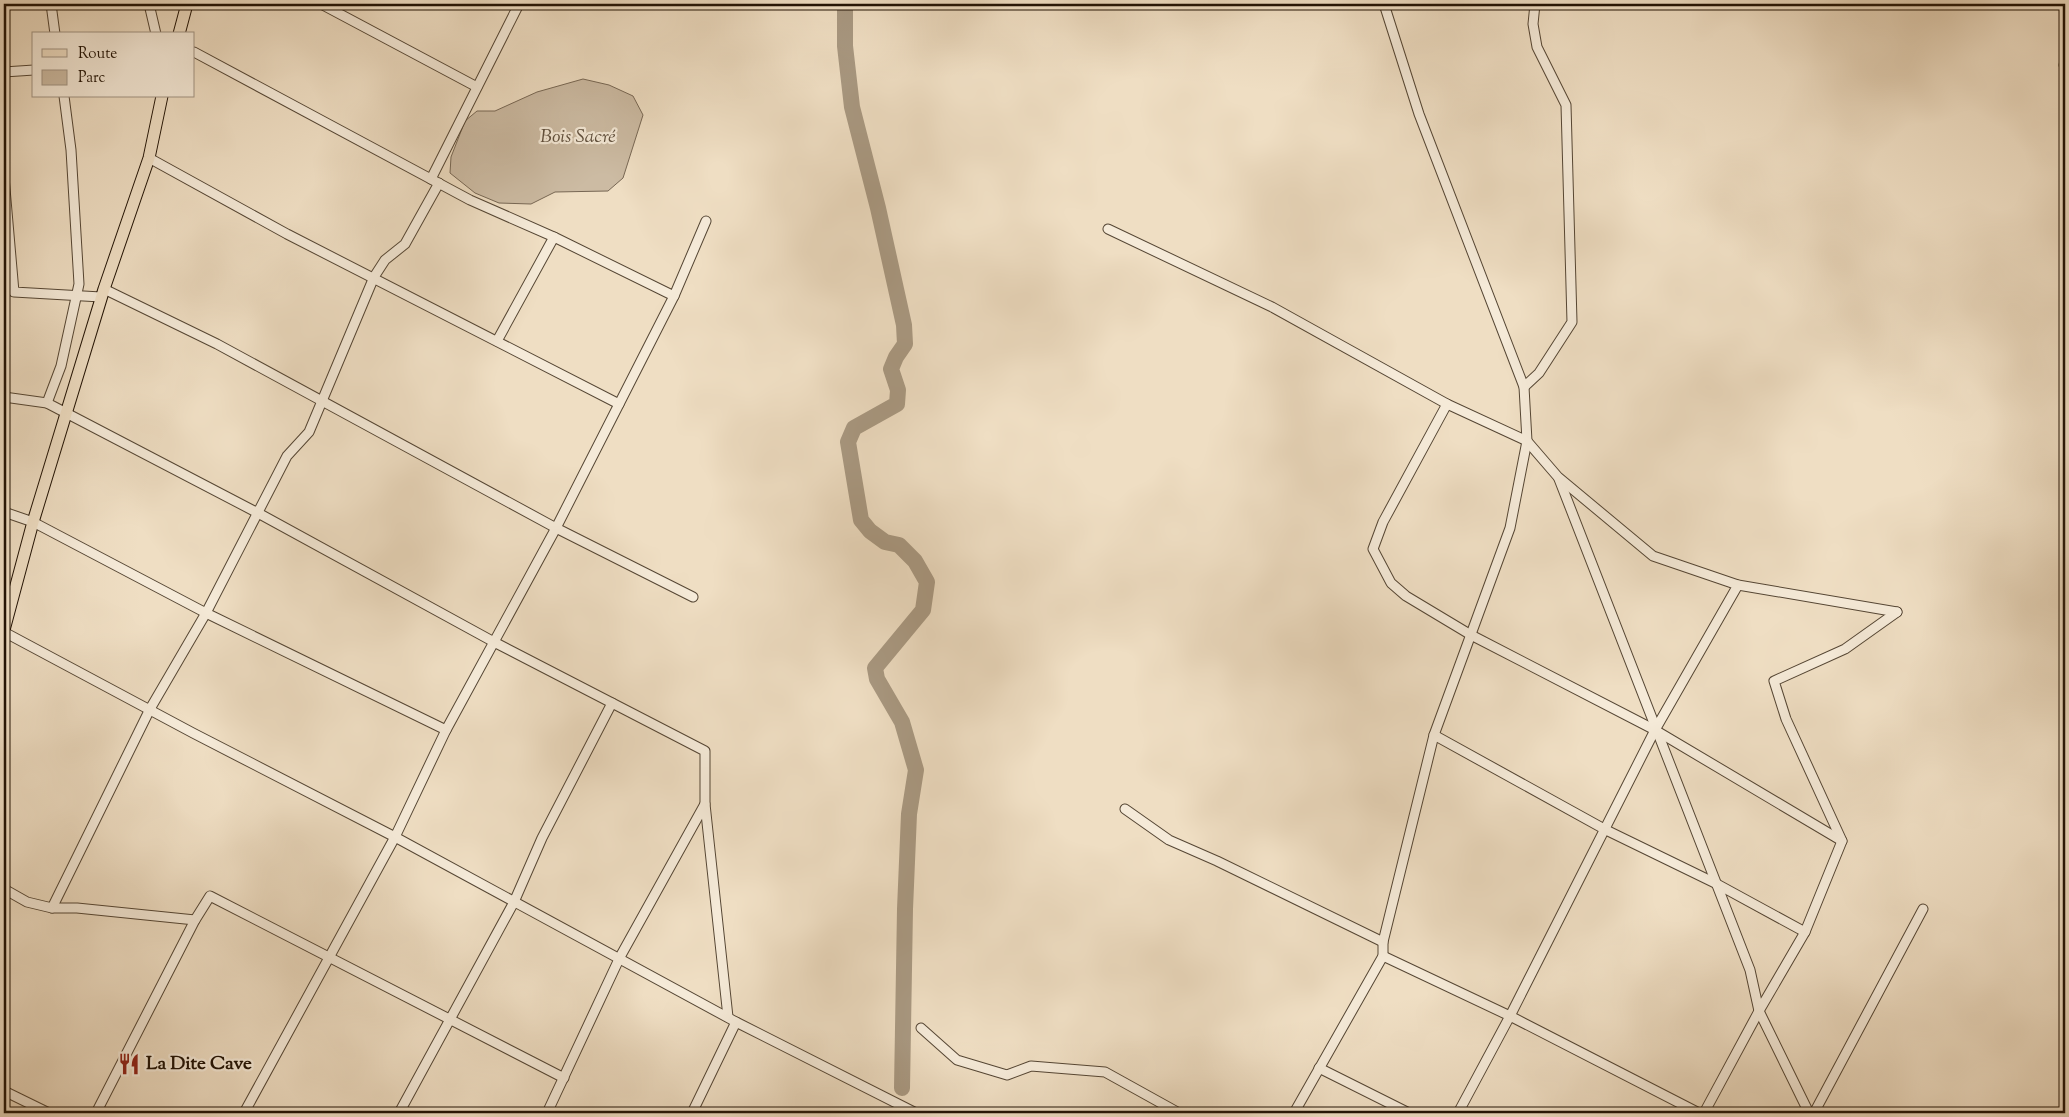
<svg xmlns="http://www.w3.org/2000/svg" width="2069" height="1117" font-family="'Sorts Mill Goudy',serif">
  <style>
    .green { fill: #ccbba3; stroke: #776754 }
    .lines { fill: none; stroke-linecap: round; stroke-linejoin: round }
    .river { stroke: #a99982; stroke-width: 16 }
    .minor-casing { stroke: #554634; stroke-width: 11 }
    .major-casing { stroke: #221305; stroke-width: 13 }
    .minor { stroke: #f5ead8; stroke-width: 9 }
    .major { stroke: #efdec3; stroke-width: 11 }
    .labels { text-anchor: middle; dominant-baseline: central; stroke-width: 4.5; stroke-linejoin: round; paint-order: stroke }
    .park-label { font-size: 19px; font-style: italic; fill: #5e4e3c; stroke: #f5ead8 }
    .poi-label { font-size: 19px; font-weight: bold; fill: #221305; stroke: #f5ead8; text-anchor: start }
  </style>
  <rect width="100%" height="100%" fill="#efdec3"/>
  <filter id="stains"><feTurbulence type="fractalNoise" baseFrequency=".004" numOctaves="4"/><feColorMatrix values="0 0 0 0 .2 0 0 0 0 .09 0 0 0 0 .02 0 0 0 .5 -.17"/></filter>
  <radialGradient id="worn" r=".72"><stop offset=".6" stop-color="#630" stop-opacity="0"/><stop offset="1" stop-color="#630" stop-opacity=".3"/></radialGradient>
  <!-- green -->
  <path class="green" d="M583 79 609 85 633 96 643 115 623 178 608 191 555 192 531 204 499 203 475 193 450 173 451 157 465 121 477 111H495L537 92Z"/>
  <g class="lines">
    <!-- river -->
    <path class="river" d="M845 4V46L852 107 878 208 904 325 905 344 896 357 891 369 898 390 897 404 854 428 848 442 861 520 870 531 885 542 899 545 915 561 927 582 923 610 875 668 877 679 902 722 916 770 909 814 905 909 902 1088"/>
    <!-- minor casing -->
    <g class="minor-casing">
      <g id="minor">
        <path d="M51 4 55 34"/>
        <path d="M149 4 156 34"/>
        <path d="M321 4 477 87"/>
        <path d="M194 52 470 200 554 237 674 296"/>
        <path d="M2064 65H2065"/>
        <path d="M4 72 34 70"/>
        <path d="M149 158 287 234 619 404"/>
        <path d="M4 177 14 292 101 297"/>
        <path d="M431 179 519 4"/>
        <path d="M1108 229 1272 307 1447 404 1527 441 1558 477 1653 556 1738 585 1897 612"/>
        <path d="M104 289 217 344 556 528 693 597"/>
        <path d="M497 341 554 237"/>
        <path d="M1524 387 1539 373 1572 322 1566 105 1537 47 1533 24 1535 4"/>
        <path d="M4 397 47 403 258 513 494 642 705 751V804L728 1017"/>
        <path d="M47 403 61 366 79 284 71 150 64 96"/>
        <path d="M1447 404 1383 522 1373 549 1391 583 1406 596 1471 635 1655 730 1842 841"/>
        <path d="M1559 479 1750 970 1759 1011 1809 1113"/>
        <path d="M4 512 33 522 206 613 446 730"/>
        <path d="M4 632 193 733 395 837 736 1022 916 1113"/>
        <path d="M1434 735 1606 830 1715 883 1805 932"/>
        <path d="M1125 809 1169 840 1217 861 1383 942"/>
        <path d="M4 889 27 902 52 908H77L195 920"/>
        <path d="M52 908 150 709 206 613 287 456 309 432 374 277 385 260 405 244 439 183"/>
        <path d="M1383 956 1510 1016 1699 1113"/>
        <path d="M921 1028 957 1060 1007 1075 1031 1066 1105 1072 1179 1113"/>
        <path d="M1319 1068 1409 1113"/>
        <path d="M4 1091 49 1113"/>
        <path d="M96 1113 195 920 210 896 564 1078"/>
        <path d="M244 1113 395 837 446 730 556 528 674 296 706 221"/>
        <path d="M399 1113 514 902 542 838 612 703"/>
        <path d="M547 1113 620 957 705 804"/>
        <path d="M692 1113 736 1022"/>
        <path d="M1294 1113 1383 956V942L1434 735 1510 528 1527 441 1524 387 1419 114 1384 4"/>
        <path d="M1458 1113 1510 1016 1655 730 1738 585"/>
        <path d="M1704 1113 1759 1011 1805 932 1842 841 1786 719 1774 681 1845 649 1897 612"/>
        <path d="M1814 1113 1923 909"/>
      </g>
    </g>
    <!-- major casing -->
    <g class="major-casing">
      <g id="major">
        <path d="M179 34 187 4"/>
        <path d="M4 630 33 522 104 289 149 158 162 96"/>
      </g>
    </g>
    <!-- minor -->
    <use href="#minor" class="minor"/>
    <!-- major -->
    <use href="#major" class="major"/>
  </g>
  <!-- icons -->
  <defs>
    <g id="restaurant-bare" transform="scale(1.725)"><path d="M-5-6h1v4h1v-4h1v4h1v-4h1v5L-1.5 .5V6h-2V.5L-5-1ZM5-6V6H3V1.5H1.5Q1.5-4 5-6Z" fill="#8f2418" stroke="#f5ead8" stroke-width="2.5" paint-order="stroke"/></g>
  </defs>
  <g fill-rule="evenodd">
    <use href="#restaurant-bare" x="129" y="1064"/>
  </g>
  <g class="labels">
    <!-- park labels -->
    <g class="park-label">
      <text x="578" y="137">Bois Sacré</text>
    </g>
    <!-- poi labels -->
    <g class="poi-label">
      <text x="146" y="1064">La Dite Cave</text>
    </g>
  </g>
  <!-- margin -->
  <rect width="2069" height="1117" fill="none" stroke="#efdec3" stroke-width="20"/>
  <rect x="5" y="5" width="2059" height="1107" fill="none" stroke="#221305" stroke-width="2.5"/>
  <rect x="10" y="10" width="2049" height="1097" fill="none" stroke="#221305"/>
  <!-- legend -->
  <rect x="32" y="32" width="162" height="65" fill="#f5ead8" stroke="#a19484"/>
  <rect x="42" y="49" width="25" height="8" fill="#efdec3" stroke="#a19484"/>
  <text x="78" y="58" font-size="15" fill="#221305">Route</text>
  <rect x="42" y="70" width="25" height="15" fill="#ccbba3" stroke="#a19484"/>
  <text x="78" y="82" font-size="15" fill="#221305">Parc</text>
  <rect width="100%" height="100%" filter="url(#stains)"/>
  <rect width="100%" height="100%" fill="url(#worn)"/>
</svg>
